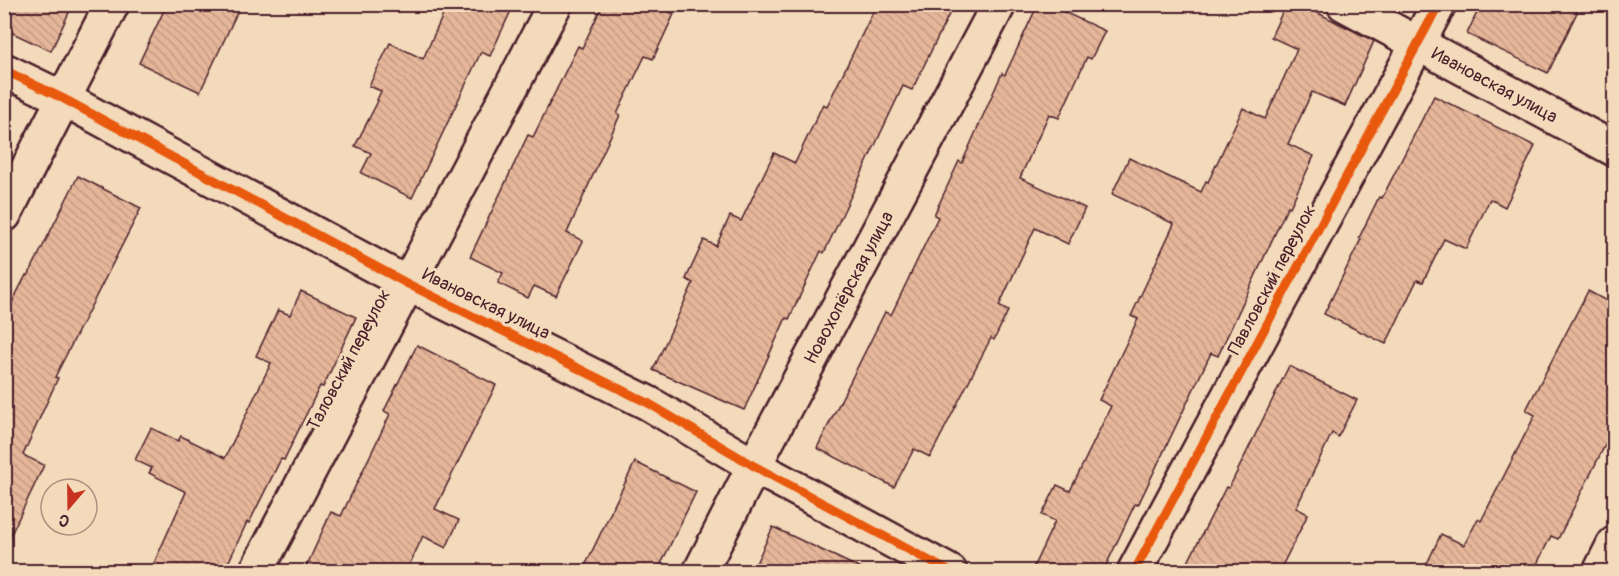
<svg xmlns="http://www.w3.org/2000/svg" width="1619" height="576" font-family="Pangolin,sans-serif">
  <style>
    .building { fill: url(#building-back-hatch); stroke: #4a1f2b; stroke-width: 1.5 }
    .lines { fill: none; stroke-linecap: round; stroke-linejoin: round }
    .minor-casing { stroke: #4a1f2b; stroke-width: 38 }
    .minor { stroke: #f3daba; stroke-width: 33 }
    .cycleway-casing { stroke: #f3daba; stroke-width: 13 }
    .cycleway { stroke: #e8590c; stroke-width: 9 }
    .labels { text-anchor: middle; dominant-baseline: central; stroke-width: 6; stroke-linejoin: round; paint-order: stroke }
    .street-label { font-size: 18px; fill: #4a1f2b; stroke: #f3daba }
  </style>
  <defs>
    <pattern id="building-back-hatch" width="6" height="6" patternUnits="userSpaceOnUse" patternTransform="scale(1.5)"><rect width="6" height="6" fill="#e5b699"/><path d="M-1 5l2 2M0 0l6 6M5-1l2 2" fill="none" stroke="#c69c84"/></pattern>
  </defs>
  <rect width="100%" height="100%" fill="#f3daba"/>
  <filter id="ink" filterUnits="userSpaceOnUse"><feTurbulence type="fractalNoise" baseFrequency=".0167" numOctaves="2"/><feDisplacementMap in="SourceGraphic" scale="12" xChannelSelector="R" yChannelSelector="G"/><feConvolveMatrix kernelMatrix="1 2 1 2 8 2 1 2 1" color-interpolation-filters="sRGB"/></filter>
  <g filter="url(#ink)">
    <!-- building -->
    <g class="building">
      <path d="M4 4H73L51 51 4 29Z"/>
      <path d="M167 4H241L200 92 139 63Z"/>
      <path d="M448 4H514L490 56 481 52 412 198 361 173 371 153 355 146 378 101 377 100 381 91 369 86 390 43 423 59Z"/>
      <path d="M603 4H654L674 14 653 59 645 56 617 114 620 115 567 233 583 241 556 296 534 286 528 298 498 283 503 273 470 257 528 135 533 137 578 46 582 48Z"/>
      <path d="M877 4H954L912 90 903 86 824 253 821 251 789 319 786 318 744 410 653 370 693 283 686 279 704 240 716 246 730 216 741 221 774 153 795 163 823 104 827 106Z"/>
      <path d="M1038 4H1047L1105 31 1091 59 1087 57 1059 118 1049 114 1020 178 1085 208 1068 244 1035 228 999 306 1008 311 994 340 991 338 930 457 914 449 894 487 817 448 885 312 891 315 938 217 934 215 959 161 962 163 1002 73 1005 75Z"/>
      <path d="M1286 4H1300L1374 41 1345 106 1312 92 1288 144 1314 156 1290 207 1288 206 1218 356 1211 353 1138 505 1135 504 1103 572H1031L1055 521 1042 515 1057 485 1070 491 1111 406 1099 400 1138 319 1131 316 1174 224 1112 194 1129 158 1201 192 1206 181 1208 182 1243 108 1265 119 1297 49 1271 37Z"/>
      <path d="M1481 4H1581L1548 73 1467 34Z"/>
      <path d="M1434 96 1535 146 1505 207 1490 199 1466 249 1444 239 1423 282 1417 280 1386 344 1324 314 1361 239 1359 238 1379 197 1382 198Z"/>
      <path d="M78 176 141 208 55 377 58 378 23 455 44 465 4 549V318L26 275 28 276Z"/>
      <path d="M301 291 356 317 323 387 320 386 284 460 281 459 249 523 247 522 224 572H150L186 492 149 473 152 468 135 460 151 428 178 441 181 436 225 458 271 363 256 356 278 310 290 315Z"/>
      <path d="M1588 291 1614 305V427L1558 539 1551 536 1533 572H1423L1441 534 1464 545 1478 519 1481 521 1535 415 1526 410Z"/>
      <path d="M417 345 496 385 435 509 459 520 446 548 423 536 406 572H304L331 512 341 516 390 414 384 411Z"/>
      <path d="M1289 366 1357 400 1338 437 1332 433 1296 508 1308 514 1279 572H1183L1226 487 1229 488Z"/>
      <path d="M635 462 696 492 657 572H582Z"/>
      <path d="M773 527 868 572H752Z"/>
    </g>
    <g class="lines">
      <!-- minor casing -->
      <g class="minor-casing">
        <g id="minor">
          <path id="s1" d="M1344 4 1614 149"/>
          <path d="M4 70 64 99 408 284 648 403 754 466 950 572"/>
          <path d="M4 215 112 4"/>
          <path d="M256 572 555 4"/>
          <path id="s2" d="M700 572 754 466 999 4"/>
          <path d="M1134 572 1439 4"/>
          <path d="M1600 572 1614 544"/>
        </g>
      </g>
      <!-- minor -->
      <use href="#minor" class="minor"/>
      <!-- cycleway casing -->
      <g class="cycleway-casing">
        <g id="cycleway">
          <path d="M4 70 64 99 408 284 648 403 754 466 950 572"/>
          <path d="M1134 572 1439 4"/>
        </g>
      </g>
      <!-- cycleway -->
      <use href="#cycleway" class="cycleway"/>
    </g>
  </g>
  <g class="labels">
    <!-- street labels -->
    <g class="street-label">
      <text stroke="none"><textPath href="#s1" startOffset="171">Ивановская улица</textPath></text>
      <text transform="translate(1272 280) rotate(-62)">Павловский переулок</text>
      <text stroke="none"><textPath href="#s2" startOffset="321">Новохопёрская улица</textPath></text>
      <text transform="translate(486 304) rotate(26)">Ивановская улица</text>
      <text transform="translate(349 360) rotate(-62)">Таловский переулок</text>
    </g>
  </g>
  <!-- margin -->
  <rect width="1619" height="576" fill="none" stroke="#f3daba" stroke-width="24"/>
  <rect x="12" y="12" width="1595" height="552" fill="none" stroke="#4a1f2b" stroke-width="2" filter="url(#ink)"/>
  <!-- north arrow -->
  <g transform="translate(69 507) rotate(200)"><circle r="28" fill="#f3daba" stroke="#af8f81" stroke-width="1.5"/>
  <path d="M0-4.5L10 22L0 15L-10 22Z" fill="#c8321e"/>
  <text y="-9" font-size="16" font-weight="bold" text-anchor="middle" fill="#4a1f2b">С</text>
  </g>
</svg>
